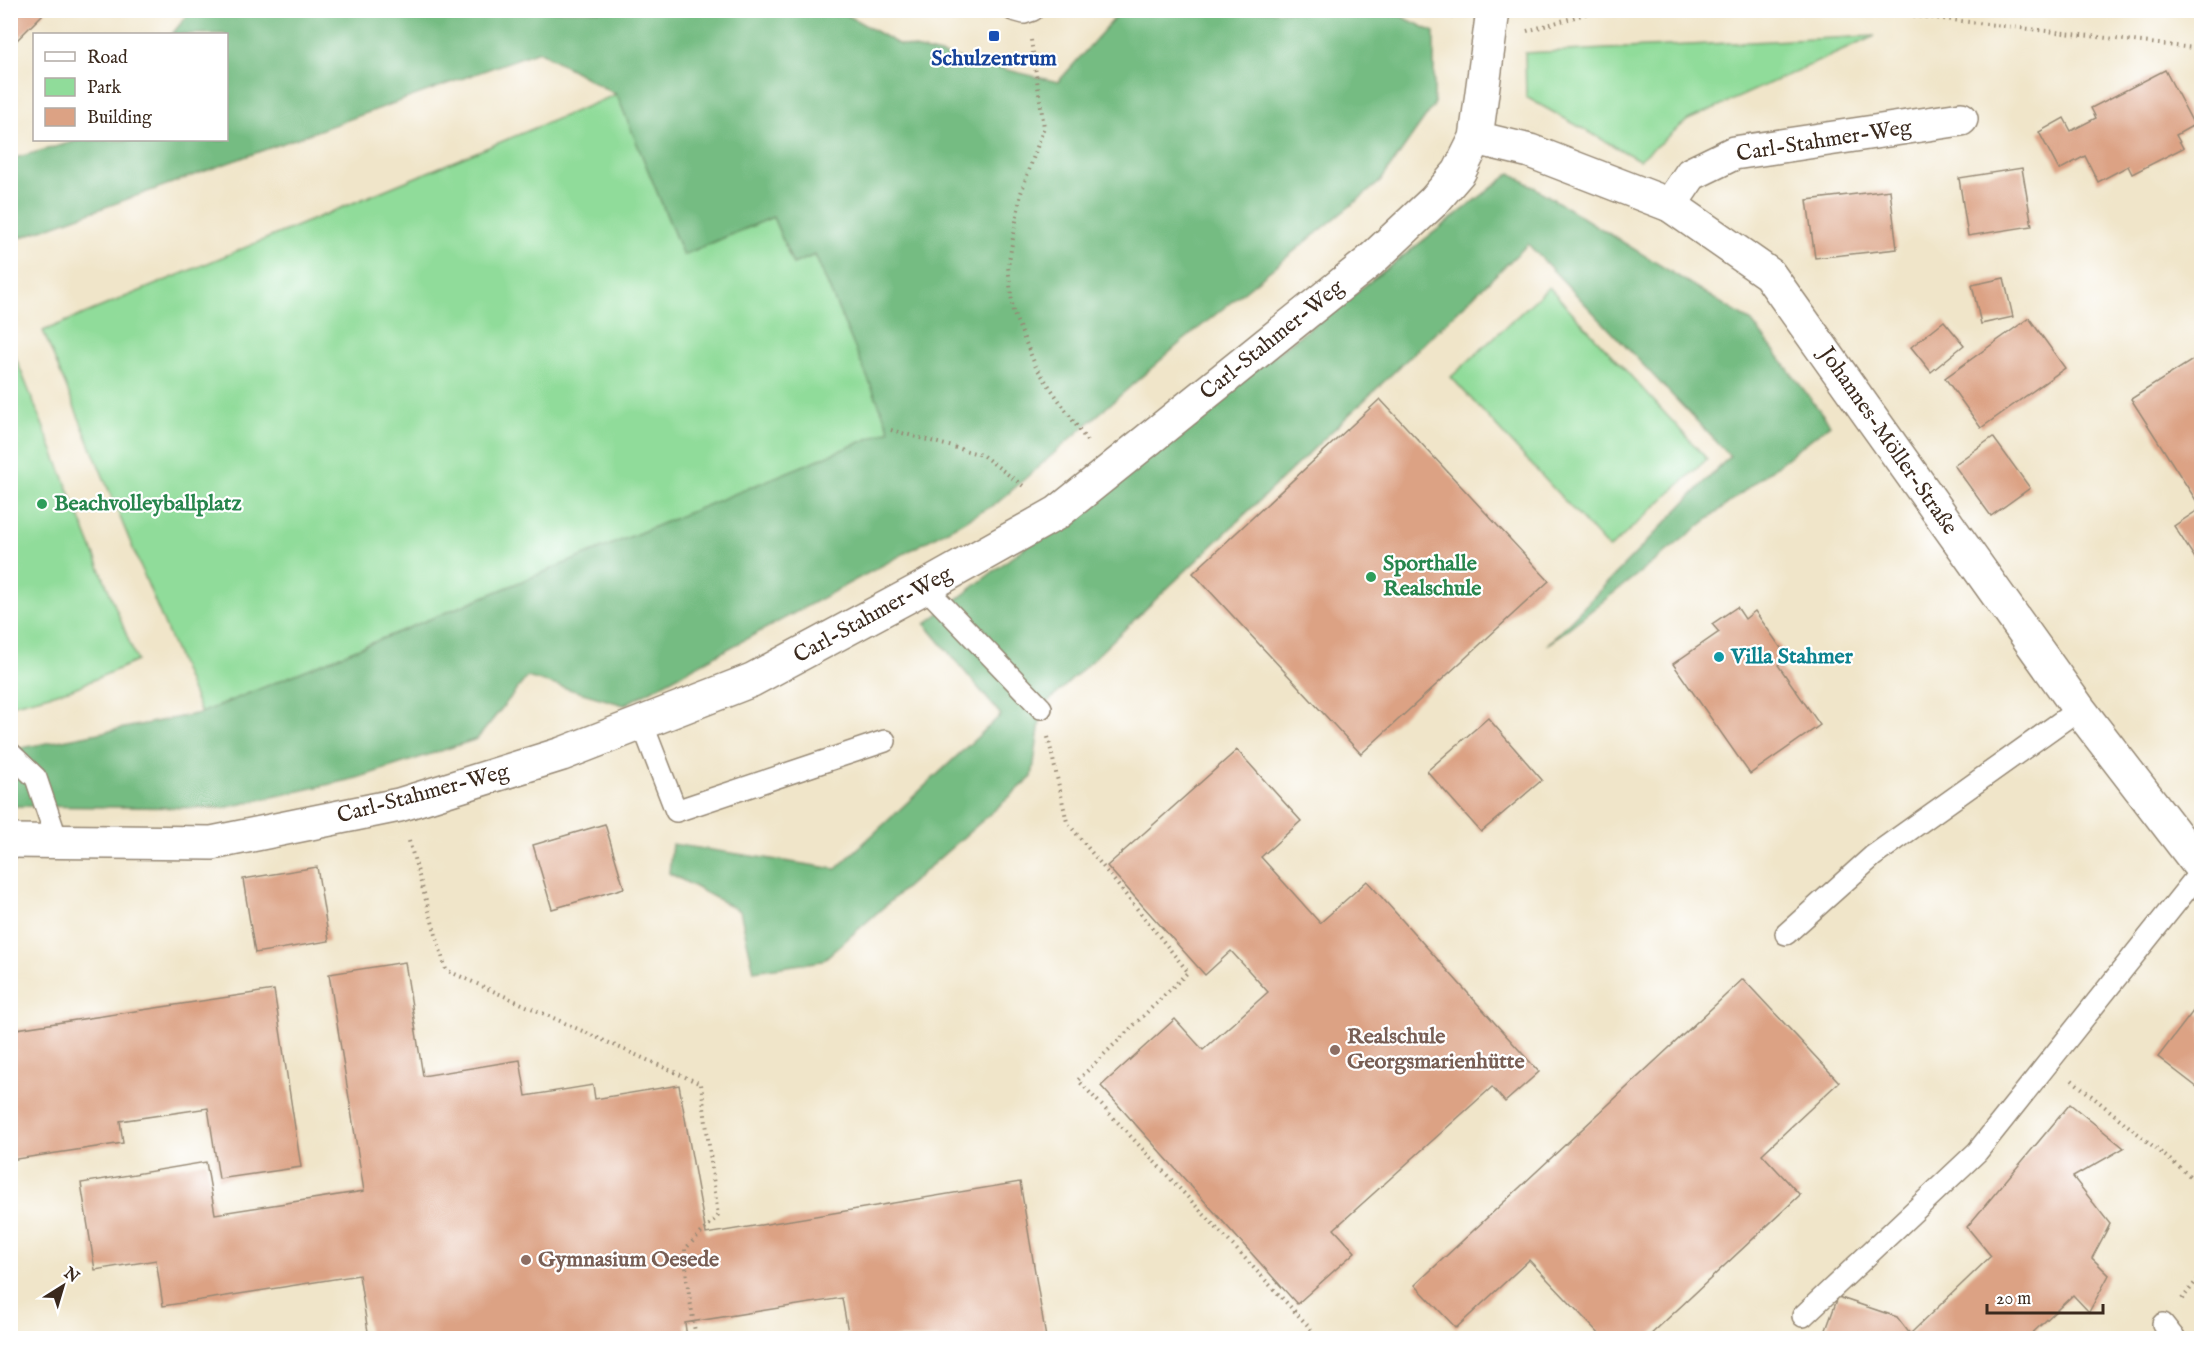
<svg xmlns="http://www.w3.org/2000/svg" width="2212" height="1349" font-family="'IM FELL English',serif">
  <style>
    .green { fill: #90dc9a; stroke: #66835c; stroke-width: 1.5 }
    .forest { fill: #74bc82; stroke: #587350; stroke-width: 1.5 }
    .building { fill: #dca284 }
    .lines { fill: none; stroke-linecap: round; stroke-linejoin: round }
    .service-casing { stroke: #968874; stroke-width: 24 }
    .minor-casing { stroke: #968874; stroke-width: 36 }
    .path { stroke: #968874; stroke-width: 4; stroke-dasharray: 1.5 4.5; stroke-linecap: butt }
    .service { stroke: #fff; stroke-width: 21 }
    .minor { stroke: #fff; stroke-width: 33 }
    .transit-dot { fill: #1a4fb4; stroke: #fff; stroke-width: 2 }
    .leisure-dot { fill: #2e9e5b; stroke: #fff; stroke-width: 2 }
    .culture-dot { fill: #0f9aa8; stroke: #fff; stroke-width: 2 }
    .education-dot { fill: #8d6e63; stroke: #fff; stroke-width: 2 }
    .labels { text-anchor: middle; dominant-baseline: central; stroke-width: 4.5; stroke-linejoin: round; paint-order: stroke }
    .transit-label { font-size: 22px; font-weight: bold; fill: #164399; stroke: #fff }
    .street-label { font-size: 22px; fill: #3b2a1e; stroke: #fff }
    .leisure-label { font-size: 22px; font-weight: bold; fill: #27864d; stroke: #fff; text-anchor: start }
    .culture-label { font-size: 22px; font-weight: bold; fill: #0d838f; stroke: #fff; text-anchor: start }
    .education-label { font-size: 22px; font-weight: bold; fill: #785e54; stroke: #fff; text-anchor: start }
  </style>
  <rect width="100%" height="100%" fill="#fff"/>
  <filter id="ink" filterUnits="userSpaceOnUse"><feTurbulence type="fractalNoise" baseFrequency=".0167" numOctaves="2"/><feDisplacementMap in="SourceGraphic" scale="12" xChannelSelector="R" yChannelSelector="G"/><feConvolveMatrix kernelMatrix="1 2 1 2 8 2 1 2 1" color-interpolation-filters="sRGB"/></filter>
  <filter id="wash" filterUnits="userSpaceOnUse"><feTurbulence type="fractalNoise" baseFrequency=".008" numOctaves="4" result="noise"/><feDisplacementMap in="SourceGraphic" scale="24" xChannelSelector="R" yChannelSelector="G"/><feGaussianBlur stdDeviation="1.35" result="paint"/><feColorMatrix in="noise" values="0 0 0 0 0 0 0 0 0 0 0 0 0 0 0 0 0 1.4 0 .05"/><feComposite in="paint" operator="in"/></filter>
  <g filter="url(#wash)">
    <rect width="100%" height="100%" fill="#f0e5c9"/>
    <!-- green -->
    <g class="green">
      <path d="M1875 36 1688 120 1639 160 1526 97 1525 53Z"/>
      <path d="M617 94 683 255 773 217 793 264 815 255 891 430 201 713 43 331Z"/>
      <path d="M1549 287 1707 459 1609 549 1451 377Z"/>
      <path d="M11 346 137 661 72 689 11 705Z"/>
    </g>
    <!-- forest -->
    <g class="forest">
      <path d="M191 11H840L898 44 1058 82 1121 11H1390L1434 32V105L1380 182 1179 344 996 504 624 705 527 677 477 739 357 778 224 808 11 806V750L201 713 890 430 815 255 793 264 773 217 683 255 617 95 539 51 11 241V159L80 140H226V34H172Z"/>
      <path d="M1511 173 1752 322 1830 424 1547 645 1730 456 1528 244 1042 708 1032 777 822 961 754 971 740 911 669 873 672 844 836 869 1001 715 925 624Z"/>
    </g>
    <g id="blocks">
      <!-- building -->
      <g class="building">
        <path d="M10 10H47L10 47Z"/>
        <path d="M2165 70 2194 125 2176 135 2183 148 2132 174 2128 166 2098 182 2085 156 2059 170 2039 132 2064 118 2071 131 2096 118 2091 108Z"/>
        <path d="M2022 168 2032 226 1968 236 1959 178Z"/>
        <path d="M1890 190 1897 249 1815 258 1807 200Z"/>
        <path d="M2004 278 2013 317 1981 324 1972 285Z"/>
        <path d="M2029 318 2065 368 1981 428 1945 378Z"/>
        <path d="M1944 321 1964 345 1931 372 1911 347Z"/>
        <path d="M2202 354V569L2174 526 2201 508 2131 399Z"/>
        <path d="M1380 399 1549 581 1361 754 1193 573Z"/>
        <path d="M1993 437 2030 488 1991 516 1954 465Z"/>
        <path d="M1737 607 1745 619 1755 611 1788 658 1778 665 1820 725 1750 774 1673 664 1719 632 1712 624Z"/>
        <path d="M1488 718 1542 780 1481 832 1427 771Z"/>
        <path d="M1237 750 1301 821 1261 857 1320 923 1367 881 1539 1072 1505 1102 1492 1087 1334 1229 1355 1252 1297 1304 1101 1086 1175 1019 1203 1050 1268 992 1231 951 1205 975 1107 866Z"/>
        <path d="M605 824 624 888 552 909 533 845Z"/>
        <path d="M317 867 329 941 255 953 243 879Z"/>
        <path d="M405 962 423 1076 520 1060 526 1096 593 1085 595 1099 679 1085 706 1234 1020 1182 1046 1338H849L842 1298 685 1323 687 1338H369L359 1275 163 1306 156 1260 95 1270 81 1183 206 1162 215 1214 364 1191 329 974Z"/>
        <path d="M1743 979 1839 1082 1762 1154 1800 1195 1647 1338H1603L1529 1260 1456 1328 1415 1285Z"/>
        <path d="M274 990 301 1167 219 1179 208 1108 120 1121 123 1143 10 1160V1030Z"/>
        <path d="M2194 1010 2202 1015V1091L2158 1057Z"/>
        <path d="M2070 1104 2124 1148 2073 1177 2110 1224 2092 1258 2109 1275 2089 1312 2073 1295 2027 1338H1823L1838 1297 1897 1317 1910 1334 1991 1256 1967 1227Z"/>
      </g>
    </g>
  </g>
  <g filter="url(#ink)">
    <use href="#blocks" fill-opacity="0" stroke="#968874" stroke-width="1.5"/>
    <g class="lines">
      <!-- service casing -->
      <g class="service-casing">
        <g id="service">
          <path d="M1013 10 1024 13 1033 10"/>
          <path d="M925 587 1041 708"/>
          <path d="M642 723 676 811 885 741"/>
          <path d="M10 753 36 778 57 840"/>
          <path d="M1786 934 1873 856 2079 709"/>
          <path d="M1803 1316 1977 1152 2202 870"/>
          <path d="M2163 1324 2174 1338"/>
        </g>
      </g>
      <!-- minor casing -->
      <g class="minor-casing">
        <g id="minor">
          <path d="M1476 138 1530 151 1670 205 1769 274 2079 709 2202 869"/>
          <path d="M1670 205 1691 174 1734 153 1961 119"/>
          <path d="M10 841 212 843 399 805 562 754 752 680 925 587 1057 513 1369 262 1434 201 1459 172 1476 138 1493 10"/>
        </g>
      </g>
      <!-- path -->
      <g class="path">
        <path d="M1442 10 1456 20"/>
        <path d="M1866 10 2202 49"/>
        <path d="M1527 31 1599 10"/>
        <path d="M1031 40 1044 127 1021 193 1008 266 1013 312 1036 367 1087 441"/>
        <path d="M891 430 982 455 1026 488"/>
        <path d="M1048 737 1067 822 1188 972 1078 1080 1312 1330 1304 1338"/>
        <path d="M409 841 446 970 701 1084 718 1216 685 1249 687 1281 696 1338"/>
        <path d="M2072 1080 2202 1186"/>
        <path d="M2182 1299 2202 1274"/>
      </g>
      <!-- service -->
      <use href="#service" class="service"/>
      <!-- minor -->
      <use href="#minor" class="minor"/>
    </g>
  </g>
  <!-- markers -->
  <rect class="transit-dot" x="988" y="30" width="12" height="12" rx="3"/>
  <g class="leisure-dot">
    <circle cx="42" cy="504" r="6"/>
    <circle cx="1371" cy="577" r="6"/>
  </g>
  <circle class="culture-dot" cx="1719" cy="657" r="6"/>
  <g class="education-dot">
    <circle cx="1335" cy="1050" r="6"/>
    <circle cx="526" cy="1260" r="6"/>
  </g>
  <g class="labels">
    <!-- transit labels -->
    <g class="transit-label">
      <text x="994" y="59">Schulzentrum</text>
    </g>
    <!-- street labels -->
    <g class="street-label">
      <text transform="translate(1824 141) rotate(-9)">Carl-Stahmer-Weg</text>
      <text transform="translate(1272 340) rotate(-39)">Carl-Stahmer-Weg</text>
      <text transform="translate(1888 441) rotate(55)">Johannes-Möller-Straße</text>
      <text transform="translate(873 615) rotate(-29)">Carl-Stahmer-Weg</text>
      <text transform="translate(423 794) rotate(-15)">Carl-Stahmer-Weg</text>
    </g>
    <!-- leisure labels -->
    <g class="leisure-label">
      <text x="54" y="504">Beachvolleyballplatz</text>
      <text x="1383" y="564">Sporthalle<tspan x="1383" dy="25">Realschule</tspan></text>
    </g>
    <!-- culture labels -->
    <g class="culture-label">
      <text x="1731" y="657">Villa Stahmer</text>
    </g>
    <!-- education labels -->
    <g class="education-label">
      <text x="1347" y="1037">Realschule<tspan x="1347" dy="25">Georgsmarienhütte</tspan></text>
      <text x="538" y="1260">Gymnasium Oesede</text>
    </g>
  </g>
  <!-- margin -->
  <rect width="2212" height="1349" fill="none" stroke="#fff" stroke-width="36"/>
  <!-- legend -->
  <rect x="33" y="33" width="195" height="108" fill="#ffffff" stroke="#b1aaa5" stroke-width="1.5"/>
  <rect x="45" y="52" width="30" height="9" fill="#ffffff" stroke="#b1aaa5" stroke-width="1.5"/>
  <text x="87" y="63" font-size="18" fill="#3b2a1e">Road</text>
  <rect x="45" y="78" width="30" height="18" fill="#90dc9a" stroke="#b1aaa5" stroke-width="1.5"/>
  <text x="87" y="93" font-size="18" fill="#3b2a1e">Park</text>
  <rect x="45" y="108" width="30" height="18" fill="#dca284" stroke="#b1aaa5" stroke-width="1.5"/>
  <text x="87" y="123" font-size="18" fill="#3b2a1e">Building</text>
  <!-- north arrow -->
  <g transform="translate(63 1286) rotate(37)" stroke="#ffffff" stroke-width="4.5" paint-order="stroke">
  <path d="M0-4.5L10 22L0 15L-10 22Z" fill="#3b2a1e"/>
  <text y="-9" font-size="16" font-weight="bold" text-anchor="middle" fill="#3b2a1e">N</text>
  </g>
  <!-- scale -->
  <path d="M1987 1304v9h116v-9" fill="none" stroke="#3b2a1e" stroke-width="3"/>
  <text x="1996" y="1304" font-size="18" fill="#3b2a1e" stroke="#ffffff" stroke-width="4.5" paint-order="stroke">20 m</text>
</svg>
